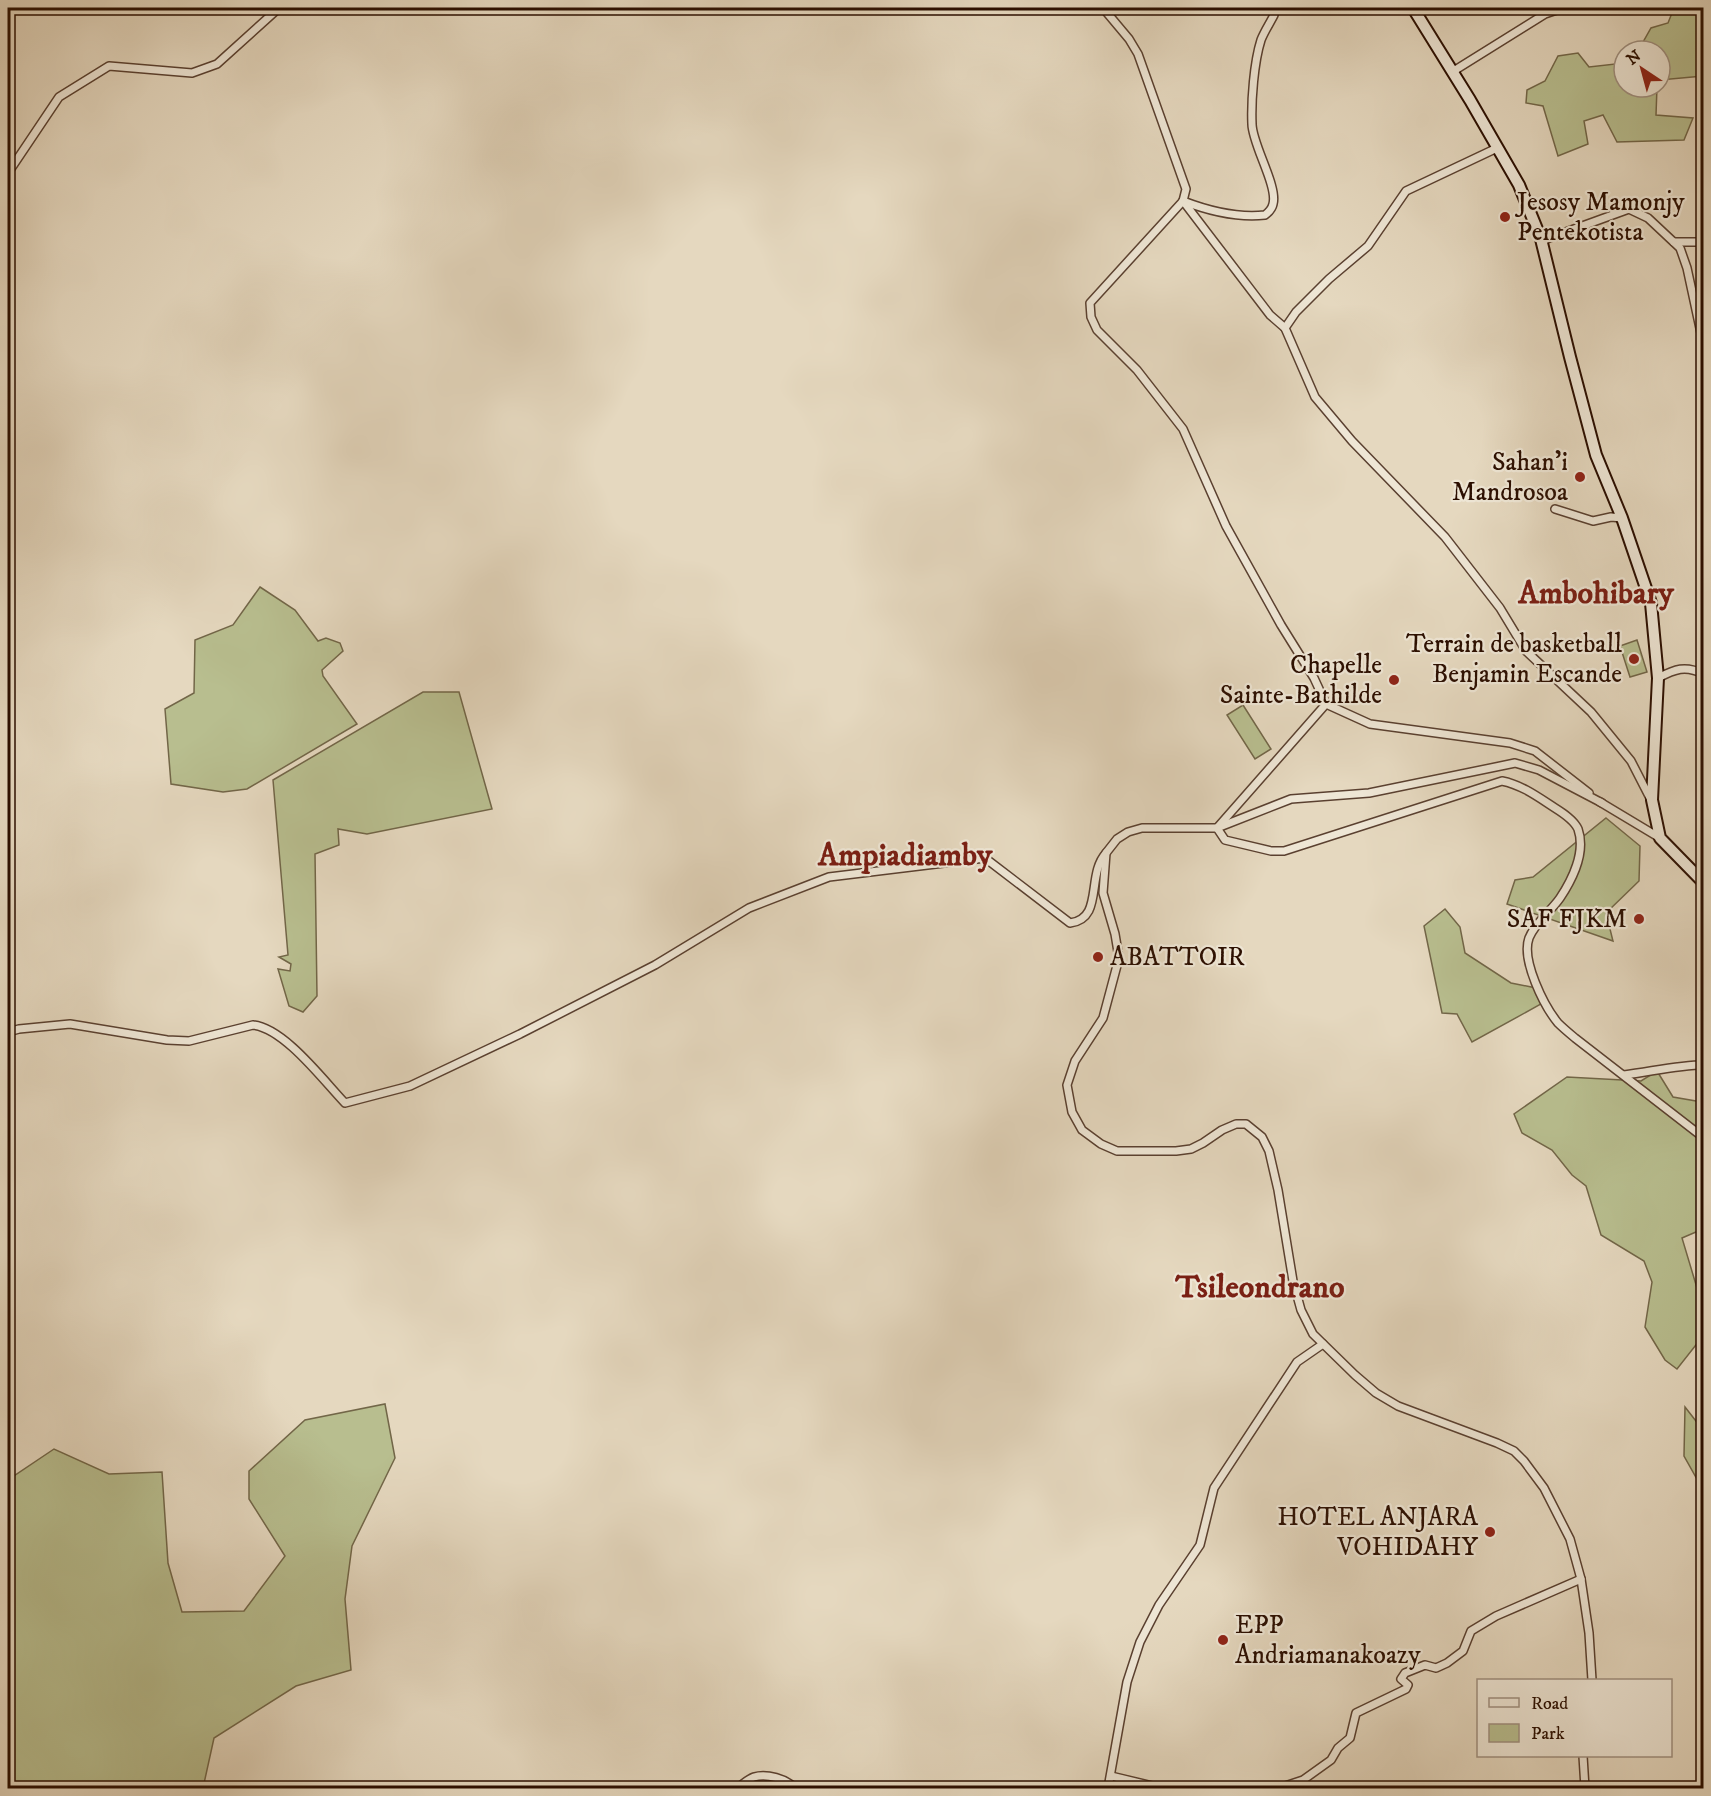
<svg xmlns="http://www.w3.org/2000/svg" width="1711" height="1796" font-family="'IM FELL DW Pica',serif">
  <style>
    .green { fill: #b8be8f; stroke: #726648; stroke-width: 1.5 }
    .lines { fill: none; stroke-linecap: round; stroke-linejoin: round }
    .street-casing { stroke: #5a4030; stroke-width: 10 }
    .secondary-casing { stroke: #2b0e00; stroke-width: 14 }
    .street { stroke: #eee6d5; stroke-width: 7 }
    .secondary { stroke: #eee6d5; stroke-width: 10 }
    .poi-dot { fill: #8f2418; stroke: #eee6d5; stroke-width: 2 }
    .labels { text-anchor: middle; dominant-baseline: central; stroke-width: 4.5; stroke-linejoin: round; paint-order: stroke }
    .poi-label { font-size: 26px; fill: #2b0e00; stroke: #eee6d5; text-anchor: end }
    .district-label { font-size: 32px; font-weight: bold; fill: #7a1f14; stroke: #eee6d5 }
  </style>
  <rect width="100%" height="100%" fill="#e5d8bf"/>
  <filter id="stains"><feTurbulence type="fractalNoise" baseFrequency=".00333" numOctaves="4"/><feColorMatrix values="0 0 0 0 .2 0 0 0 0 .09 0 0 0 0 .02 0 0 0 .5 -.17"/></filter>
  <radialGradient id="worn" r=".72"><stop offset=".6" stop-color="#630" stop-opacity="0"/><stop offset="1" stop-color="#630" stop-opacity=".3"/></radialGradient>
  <!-- green -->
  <g class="green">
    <path d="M1674 8H1703V76L1660 80V51H1638L1651 28 1668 23Z"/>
    <path d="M1578 53 1589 67 1624 63V87H1657L1656 115 1693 118 1684 140 1617 142 1603 115 1584 121 1588 144 1558 156 1543 106 1526 103 1527 90 1545 81 1558 56Z"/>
    <path d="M260 587 295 610 318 641 326 638 340 643 343 651 322 670 323 676 357 724 247 789 223 792 171 784 165 709 194 693 195 640 233 625Z"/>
    <path d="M1637 640 1647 672 1630 677 1620 646Z"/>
    <path d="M423 692H459L492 809 367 834 338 829 339 845 315 854 317 996 303 1012 289 1006 278 969 290 971 291 964 279 957 288 955 273 780Z"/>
    <path d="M1243 705 1271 749 1255 759 1227 715Z"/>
    <path d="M1606 818 1640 846 1639 881 1606 913 1613 941 1507 904 1515 880 1533 877Z"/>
    <path d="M1445 909 1460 927 1465 953 1511 983 1536 988 1541 1004 1472 1042 1457 1014 1442 1013 1424 926Z"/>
    <path d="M1657 1071 1673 1097 1696 1101 1703 1106V1229L1682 1238 1703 1308V1336L1677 1369 1665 1360 1645 1327 1652 1282 1644 1261 1601 1235 1586 1186 1572 1175 1552 1150 1522 1133 1514 1114 1567 1077 1641 1081Z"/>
    <path d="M385 1404 395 1458 352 1546 345 1599 351 1670 296 1686 214 1738 203 1788H8V1480L54 1449 109 1474 162 1472 168 1563 182 1612 244 1611 285 1556 249 1499V1471L305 1420Z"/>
    <path d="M1685 1407 1703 1430 1704 1488H1702L1684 1456Z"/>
  </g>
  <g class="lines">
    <!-- street casing -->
    <g class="street-casing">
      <g id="street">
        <path d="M1103 8 1129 39 1138 54 1186 189 1183 201 1090 303 1091 317 1097 330 1137 370 1183 429 1226 526 1281 625 1314 678 1326 704 1370 724 1510 743 1535 751 1589 793"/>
        <path d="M1452 72 1545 14 1563 8"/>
        <path d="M1497 148 1406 191 1368 246 1329 279 1296 312 1285 328 1315 397 1352 441 1445 537 1500 608 1526 651 1591 712 1631 761 1650 798"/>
        <path d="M8 173 59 97 109 66 192 73 217 64 279 8"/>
        <path d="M1183 201C1209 211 1238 218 1265 215 1269 212 1272 209 1273 204 1278 186 1252 144 1252 124 1251 101 1254 62 1261 40 1264 32 1270 23 1274 15L1272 8"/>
        <path d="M1183 201 1270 315 1285 328"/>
        <path d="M1541 241 1629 209 1648 218 1680 248 1687 268 1704 347"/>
        <path d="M1674 242H1704"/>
        <path d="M1555 509 1593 521 1611 517 1622 518"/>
        <path d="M1658 678C1675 669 1685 665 1704 674"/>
        <path d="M1326 704 1217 828 1225 840 1271 851H1284L1502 781C1522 785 1538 797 1555 808 1563 813 1574 820 1578 829 1586 852 1572 880 1560 898 1551 911 1535 923 1529 938 1521 960 1544 1006 1558 1023 1563 1028 1569 1033 1575 1038L1704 1138"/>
        <path d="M1600 802 1660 838"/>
        <path d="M8 1032 19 1029 70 1024 167 1040 189 1041 253 1025C284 1028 323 1080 345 1103L410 1086 520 1034 655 965 749 908 829 877 985 858 1070 923C1104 919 1086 875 1106 853"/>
        <path d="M1624 1075C1650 1072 1677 1065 1704 1065"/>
        <path d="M1592 1680 1589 1633 1581 1579 1570 1539 1544 1488 1524 1461 1514 1451 1497 1443 1398 1406 1376 1393 1355 1375 1313 1334 1301 1310 1293 1281 1278 1190 1269 1151 1262 1137 1246 1124H1236L1222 1130 1203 1143 1191 1149 1176 1151H1117L1101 1144 1082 1130 1072 1112 1067 1085 1075 1061 1103 1018 1119 958 1115 934 1103 893 1106 853 1117 839 1128 832 1142 828H1217L1291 799 1369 793 1515 763 1539 770 1602 803"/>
        <path d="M1583 1756 1585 1788"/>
        <path d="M1111 1776 1161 1788"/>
        <path d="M737 1788C742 1785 748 1779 754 1777 767 1773 786 1779 795 1788"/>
        <path d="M1108 1788 1127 1682 1140 1642 1159 1605 1200 1545 1214 1488 1297 1362 1323 1344"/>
        <path d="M1253 1788H1262"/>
        <path d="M1279 1788 1303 1780 1331 1760 1338 1748 1350 1738 1356 1713 1406 1689 1408 1685 1401 1679 1405 1673 1425 1665 1436 1668 1447 1663 1463 1651 1471 1631 1496 1616 1581 1579"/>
      </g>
    </g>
    <!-- secondary casing -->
    <g class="secondary-casing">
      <path id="secondary" d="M1413 8 1470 100 1519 185 1541 239 1570 357 1596 455 1622 518 1651 603 1658 678 1652 800 1660 838 1704 883"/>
    </g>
    <!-- street -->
    <use href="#street" class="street"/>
    <!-- secondary -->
    <use href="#secondary" class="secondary"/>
  </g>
  <!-- markers -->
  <g class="poi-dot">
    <circle cx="1505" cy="217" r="6"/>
    <circle cx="1580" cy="477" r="6"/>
    <circle cx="1634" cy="659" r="6"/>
    <circle cx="1394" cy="680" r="6"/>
    <circle cx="1639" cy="919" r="6"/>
    <circle cx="1098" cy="957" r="6"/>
    <circle cx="1490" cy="1532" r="6"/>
    <circle cx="1223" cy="1640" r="6"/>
  </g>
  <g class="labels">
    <!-- poi labels -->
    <g class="poi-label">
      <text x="1517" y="202" text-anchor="start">Jesosy Mamonjy<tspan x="1517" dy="30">Pentekotista</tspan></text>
      <text x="1568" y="462">Sahan'i<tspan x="1568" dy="30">Mandrosoa</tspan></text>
      <text x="1622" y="644">Terrain de basketball<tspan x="1622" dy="30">Benjamin Escande</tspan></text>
      <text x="1382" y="665">Chapelle<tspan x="1382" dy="30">Sainte-Bathilde</tspan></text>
      <text x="1627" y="919">SAF FJKM</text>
      <text x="1110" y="957" text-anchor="start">ABATTOIR</text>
      <text x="1478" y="1517">HOTEL ANJARA<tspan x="1478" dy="30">VOHIDAHY</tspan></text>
      <text x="1235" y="1625" text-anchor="start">EPP<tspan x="1235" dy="30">Andriamanakoazy</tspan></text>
    </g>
    <!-- district labels -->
    <g class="district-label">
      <text x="1596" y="594">Ambohibary</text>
      <text x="905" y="856">Ampiadiamby</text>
      <text x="1260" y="1288">Tsileondrano</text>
    </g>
  </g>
  <!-- margin -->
  <rect width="1711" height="1796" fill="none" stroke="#e5d8bf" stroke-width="30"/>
  <rect x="9" y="9" width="1693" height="1778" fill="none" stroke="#2b0e00" stroke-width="3"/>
  <rect x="15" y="15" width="1681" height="1766" fill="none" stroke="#2b0e00" stroke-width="1.5"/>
  <!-- legend -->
  <rect x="1477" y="1679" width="195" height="78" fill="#eee6d5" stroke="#a09080" stroke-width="1.5"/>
  <rect x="1489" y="1698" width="30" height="9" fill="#eee6d5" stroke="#a09080" stroke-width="1.5"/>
  <text x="1531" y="1709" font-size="18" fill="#2b0e00">Road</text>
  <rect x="1489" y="1724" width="30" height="18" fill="#b8be8f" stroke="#a09080" stroke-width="1.5"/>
  <text x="1531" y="1739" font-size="18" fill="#2b0e00">Park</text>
  <!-- north arrow -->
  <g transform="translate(1642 69) rotate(324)"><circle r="28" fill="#eee6d5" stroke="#a09080" stroke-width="1.5"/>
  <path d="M0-4.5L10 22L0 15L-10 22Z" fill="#8f2418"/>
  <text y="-9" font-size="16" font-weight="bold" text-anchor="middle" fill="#2b0e00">N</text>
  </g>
  <rect width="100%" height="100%" filter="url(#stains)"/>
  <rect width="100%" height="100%" fill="url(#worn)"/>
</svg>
